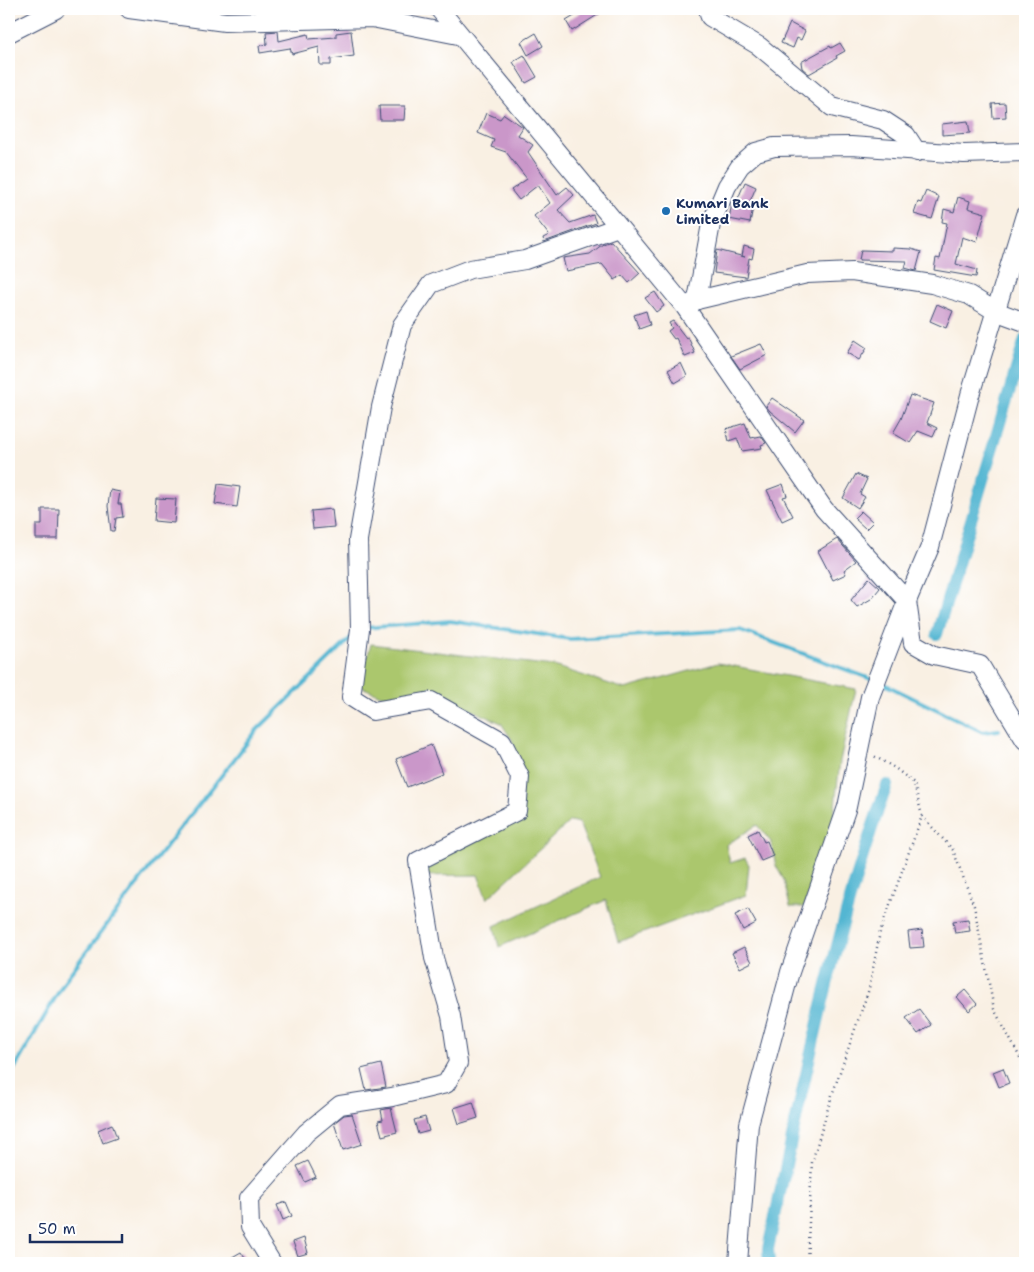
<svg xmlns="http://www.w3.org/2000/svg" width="1034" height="1272" font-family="'Shantell Sans',sans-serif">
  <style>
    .grass { fill: #abc76d; stroke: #637b66 }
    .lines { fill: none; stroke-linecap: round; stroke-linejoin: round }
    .stream { stroke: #53b6d2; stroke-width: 4 }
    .canal { stroke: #53b6d2; stroke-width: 12 }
    .building { fill: #ca97c9 }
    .minor-casing { stroke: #3c4c72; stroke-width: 20 }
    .path { stroke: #3c4c72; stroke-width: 2.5; stroke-dasharray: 1 4; stroke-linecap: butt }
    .minor { stroke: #fff; stroke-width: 18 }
    .poi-dot { fill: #1f6fb2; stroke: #fff; stroke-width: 2 }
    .labels { text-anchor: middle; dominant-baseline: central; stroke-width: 4; stroke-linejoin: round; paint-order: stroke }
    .poi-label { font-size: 14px; font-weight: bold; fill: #1b2f5e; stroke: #fff; text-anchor: start }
  </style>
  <rect width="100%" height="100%" fill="#fff"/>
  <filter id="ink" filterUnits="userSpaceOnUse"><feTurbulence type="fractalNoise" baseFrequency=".02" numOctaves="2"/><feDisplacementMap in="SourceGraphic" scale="10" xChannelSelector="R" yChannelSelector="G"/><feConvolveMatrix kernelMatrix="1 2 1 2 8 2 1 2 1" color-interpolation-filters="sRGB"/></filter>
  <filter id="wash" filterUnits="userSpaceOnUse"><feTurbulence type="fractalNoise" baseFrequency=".0096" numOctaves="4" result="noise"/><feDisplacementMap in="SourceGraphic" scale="20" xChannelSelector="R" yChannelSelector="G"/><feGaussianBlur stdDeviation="1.12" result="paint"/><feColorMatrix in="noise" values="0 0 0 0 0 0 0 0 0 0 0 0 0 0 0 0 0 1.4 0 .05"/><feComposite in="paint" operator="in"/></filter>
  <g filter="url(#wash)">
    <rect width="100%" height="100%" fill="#f9f0e3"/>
    <!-- grass -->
    <path class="grass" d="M371 644 554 666 625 689 718 663 856 689 840 761 833 824 804 907H790L784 880 776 866 771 842 757 825 726 845 730 863 745 858 749 865 746 895 618 942 606 900 499 947 494 926 600 877 579 823 570 821 487 899 478 875 422 876V862L520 814 522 779 512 740 501 723 441 696H383L359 686Z"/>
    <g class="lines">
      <!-- stream -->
      <g class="stream">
        <path d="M364 628 450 621 570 639 740 630 871 679"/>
        <path d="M880 682 983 732 999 730"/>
        <path d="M1023 715 1025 714"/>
        <path d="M9 1078 66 979 154 862 257 730 353 636"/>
      </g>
      <!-- canal -->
      <g class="canal">
        <path d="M937 634 1025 339"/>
        <path d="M769 1263 768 1249C802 1093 832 935 887 785"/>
      </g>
    </g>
    <g id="blocks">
      <!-- building -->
      <g class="building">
        <path d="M586 9H607L572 31 566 21Z"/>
        <path d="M790 23 805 31 801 40 797 38 793 48 781 43Z"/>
        <path d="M278 31 279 41 308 34 309 39 336 37V33L351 31 354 56 331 59V65H320L319 47 292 54 290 48 260 53 259 46 267 44 266 32Z"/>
        <path d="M536 33 543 46 528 55 521 42Z"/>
        <path d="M840 43 845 51 836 56 837 58 809 74 802 68 801 62 830 46 831 48Z"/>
        <path d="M524 55 537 77 526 83 513 62Z"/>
        <path d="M1005 103 1006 117 993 118 992 104Z"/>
        <path d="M379 106H405L404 120H380Z"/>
        <path d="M486 113 500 119 504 114 523 127 518 135 533 145 528 152 557 195 567 187 574 195 558 210 570 223 593 215 596 223 544 242 543 238 549 235 534 216 550 203 538 185 519 200 511 190 527 179 506 152 491 147 494 140 478 133Z"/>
        <path d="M968 121 970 133 942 135V124Z"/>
        <path d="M745 182 756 187 748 206 753 207 750 223 729 219 732 203H736Z"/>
        <path d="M926 191 939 197 932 219 914 214 918 202 921 203Z"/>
        <path d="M958 197 970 201 968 208 985 213 977 242 962 237 956 264 977 270 976 277 934 270 936 258 940 259 947 223 942 222 944 209 954 212Z"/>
        <path d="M611 241 640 273 629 283 622 275 615 280 602 264 566 271 563 258 590 254 603 244Z"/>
        <path d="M744 246 754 249 752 259 749 258 746 277 714 273 717 250 745 257 742 256Z"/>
        <path d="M893 248 911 249 921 252 916 271 905 268 907 261 859 260 861 250 893 251Z"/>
        <path d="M655 292 664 306 656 312 645 298Z"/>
        <path d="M937 304 953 311 946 328 930 321Z"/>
        <path d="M646 311 650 325 639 329 634 315Z"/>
        <path d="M673 321 686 338 688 337 695 353 685 357 676 338 674 339 668 331 672 328 669 323Z"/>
        <path d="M855 340 867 348 859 360 847 353Z"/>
        <path d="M761 344 767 355 740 369 731 356Z"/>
        <path d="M681 363 687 376 675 383 668 370Z"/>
        <path d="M910 395 934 403 927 423 937 428 933 437 918 431 910 443 893 433 901 419Z"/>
        <path d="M772 398 804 420 795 432 770 411 766 406Z"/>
        <path d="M745 423 751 438 761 436 766 443 761 445 762 448 742 451 737 438 729 441 726 429Z"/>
        <path d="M856 474 867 479 860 494 865 497 858 508 843 498Z"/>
        <path d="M218 484 240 487 237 507 215 504Z"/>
        <path d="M783 484 787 496 783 497 793 516 782 521 767 490Z"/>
        <path d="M110 490 120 492 118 504H121L123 517 116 518 114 531H111L108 506Z"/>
        <path d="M156 498 176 499 174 523 154 521Z"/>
        <path d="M42 509H59L58 539H36V525H42Z"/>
        <path d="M332 509 334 527 313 529 311 511Z"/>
        <path d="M861 511 873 522 866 529 854 518Z"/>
        <path d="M837 539 856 561 844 570 846 574 833 580 818 551Z"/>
        <path d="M869 578 880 588 871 599 857 607 851 600Z"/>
        <path d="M431 745 442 773 407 787 396 759Z"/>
        <path d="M758 830 764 842 767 841 773 856 761 861 748 835Z"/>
        <path d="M748 909 756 923 743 930 735 915Z"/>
        <path d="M968 919 970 931 955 933 953 921Z"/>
        <path d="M922 930 924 947 910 948 908 932Z"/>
        <path d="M744 947 752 962 740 968 732 953Z"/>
        <path d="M965 990 977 1004 969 1011 957 997Z"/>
        <path d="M919 1009 931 1025 918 1034 906 1018Z"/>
        <path d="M381 1064 386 1087 366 1090 361 1069Z"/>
        <path d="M1003 1068 1009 1083 999 1087 993 1072Z"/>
        <path d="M473 1102 478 1118 459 1124 454 1108Z"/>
        <path d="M391 1108 397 1132 382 1136 378 1121 383 1120 381 1110Z"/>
        <path d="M352 1114 362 1144 343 1150 334 1123 344 1115Z"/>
        <path d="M425 1117 429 1131 418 1134 414 1120Z"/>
        <path d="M112 1124 117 1138 103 1143 98 1130Z"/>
        <path d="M308 1161 316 1177 305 1182 297 1166Z"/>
        <path d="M286 1202 292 1216 283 1220 277 1205Z"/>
        <path d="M304 1238 308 1253 298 1256 293 1242Z"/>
        <path d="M241 1252 248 1263H222Z"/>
      </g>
    </g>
  </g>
  <g filter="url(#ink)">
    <use href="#blocks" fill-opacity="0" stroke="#3c4c72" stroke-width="1"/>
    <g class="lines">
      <!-- minor casing -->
      <g class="minor-casing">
        <g id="minor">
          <path d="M129 9 225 22 372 18 458 35"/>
          <path d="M439 9 685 307 824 509 907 601 913 643 934 655 980 665 1025 740"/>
          <path d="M708 9 710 17 759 46 832 107 883 120 906 135 917 152"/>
          <path d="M9 33 56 9"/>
          <path d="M697 300 711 224 727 186 740 166 756 152 774 147 851 146 964 154 1025 152"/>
          <path d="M687 306 697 300 807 274 852 272 932 284 969 295 995 311 1025 322"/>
          <path d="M272 1263 250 1227 249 1198 306 1133 340 1105 392 1097 446 1084 458 1063 451 1016 434 958 418 861 517 811 520 777 502 741 431 701 373 711 351 697 360 629 358 540 381 407 402 325 431 284 470 269 525 260 618 227"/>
          <path d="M738 1263 749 1124 790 972 847 807 870 697 907 601 930 547 970 395 1025 215"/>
        </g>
      </g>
      <!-- path -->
      <g class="path">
        <path d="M922 816 953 850 974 906 994 1009 1025 1067"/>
        <path d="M807 1263 812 1162 832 1095 869 989 880 932 922 816 914 783 895 768 872 755"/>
      </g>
      <!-- minor -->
      <use href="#minor" class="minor"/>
    </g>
  </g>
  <!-- markers -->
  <circle class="poi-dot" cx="666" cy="211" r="5"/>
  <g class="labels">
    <!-- poi labels -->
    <g class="poi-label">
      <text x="676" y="203">Kumari Bank<tspan x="676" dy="16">Limited</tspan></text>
    </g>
  </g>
  <!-- margin -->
  <rect width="1034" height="1272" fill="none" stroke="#fff" stroke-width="30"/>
  <!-- scale -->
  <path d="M30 1234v8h92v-8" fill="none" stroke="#1b2f5e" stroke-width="2.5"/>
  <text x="38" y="1234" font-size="15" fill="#1b2f5e" stroke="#ffffff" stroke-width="4" paint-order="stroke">50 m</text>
</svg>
